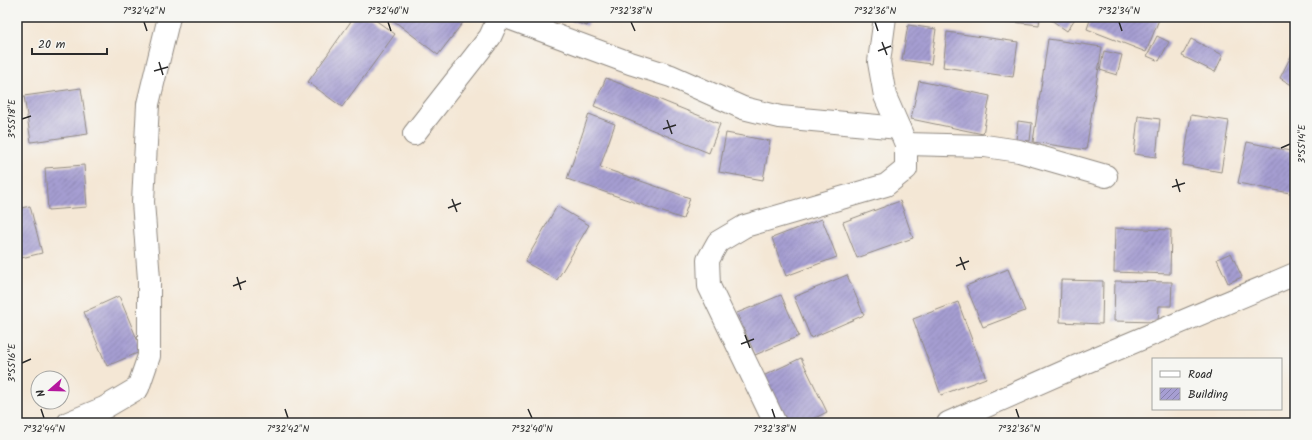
<svg xmlns="http://www.w3.org/2000/svg" width="1312" height="440" font-family="Kalam,sans-serif">
  <style>
    .building { fill: url(#building-hatch) }
    .lines { fill: none; stroke-linecap: round; stroke-linejoin: round }
    .minor-casing { stroke: #908980; stroke-width: 24 }
    .minor { stroke: #fff; stroke-width: 22 }
    .ticks { fill: none; stroke: #2b2b2b; stroke-width: 1.5 }
    .neatline { fill: none; stroke: #2b2b2b; stroke-width: 1.5 }
    .ticks-label { font-size: 10px; text-anchor: middle; fill: #2b2b2b }
  </style>
  <defs>
    <pattern id="building-hatch" width="6" height="6" patternUnits="userSpaceOnUse"><rect width="6" height="6" fill="#a69ed2"/><path d="M-1 1l2-2M0 6l6-6M5 7l2-2" fill="none" stroke="#8781ab"/></pattern>
  </defs>
  <rect width="100%" height="100%" fill="#f6f6f2"/>
  <filter id="ink" filterUnits="userSpaceOnUse"><feTurbulence type="fractalNoise" baseFrequency=".025" numOctaves="2"/><feDisplacementMap in="SourceGraphic" scale="8" xChannelSelector="R" yChannelSelector="G"/><feConvolveMatrix kernelMatrix="1 2 1 2 8 2 1 2 1" color-interpolation-filters="sRGB"/></filter>
  <filter id="wash" filterUnits="userSpaceOnUse"><feTurbulence type="fractalNoise" baseFrequency=".012" numOctaves="4" result="noise"/><feDisplacementMap in="SourceGraphic" scale="16" xChannelSelector="R" yChannelSelector="G"/><feGaussianBlur stdDeviation="0.9" result="paint"/><feColorMatrix in="noise" values="0 0 0 0 0 0 0 0 0 0 0 0 0 0 0 0 0 1.4 0 .05"/><feComposite in="paint" operator="in"/></filter>
  <g filter="url(#wash)">
    <rect width="100%" height="100%" fill="#f4e7d5"/>
    <g id="blocks">
      <!-- building -->
      <g class="building">
        <path d="M354 17H371L395 34 342 107 308 82Z"/>
        <path d="M389 17H459L464 21 438 55Z"/>
        <path d="M560 17H590L587 26Z"/>
        <path d="M1006 17H1040L1039 25 1005 21Z"/>
        <path d="M1047 17H1076L1067 31Z"/>
        <path d="M1091 17H1160L1146 52 1087 29Z"/>
        <path d="M908 25 936 29 931 64 902 60Z"/>
        <path d="M947 32 1018 42 1013 77 943 67Z"/>
        <path d="M1157 36 1169 42 1159 61 1147 56Z"/>
        <path d="M1048 39 1102 47 1086 150 1033 142Z"/>
        <path d="M1191 39 1223 55 1215 72 1182 56Z"/>
        <path d="M1295 48V87L1280 78Z"/>
        <path d="M1104 51 1122 55 1117 75 1100 70Z"/>
        <path d="M606 78 720 124 709 153 594 106Z"/>
        <path d="M919 81 990 96 983 134 911 119Z"/>
        <path d="M81 88 88 134 31 142 24 96Z"/>
        <path d="M589 114 615 124 600 167 690 198 683 219 567 179Z"/>
        <path d="M1191 115 1229 121 1221 172 1183 165Z"/>
        <path d="M1138 116 1160 119 1156 157 1134 154Z"/>
        <path d="M1018 121 1032 123 1030 141 1016 140Z"/>
        <path d="M726 133 770 141 763 180 719 172Z"/>
        <path d="M1247 142 1295 152V194L1238 183Z"/>
        <path d="M84 165 87 207 48 210 45 168Z"/>
        <path d="M900 201 913 238 857 258 843 222Z"/>
        <path d="M30 206 42 253 17 259V209Z"/>
        <path d="M557 206 589 225 557 280 525 262Z"/>
        <path d="M822 219 837 257 786 276 772 238Z"/>
        <path d="M1115 228 1171 230 1170 274 1114 272Z"/>
        <path d="M1231 253 1242 277 1228 283 1217 259Z"/>
        <path d="M1008 269 1025 311 983 327 966 286Z"/>
        <path d="M847 275 864 315 811 338 794 297Z"/>
        <path d="M1061 280 1103 281 1102 324 1060 322Z"/>
        <path d="M1115 281 1172 282 1171 306H1159L1158 322 1114 321Z"/>
        <path d="M781 295 799 336 755 355 737 313Z"/>
        <path d="M119 296 142 351 107 366 84 312Z"/>
        <path d="M958 302 986 378 941 395 913 319Z"/>
        <path d="M801 358 827 412 805 423H783L761 377Z"/>
      </g>
    </g>
  </g>
  <g filter="url(#ink)">
    <use href="#blocks" fill-opacity="0" stroke="#908980" stroke-width="1"/>
    <g class="lines">
      <!-- minor casing -->
      <g class="minor-casing">
        <g id="minor">
          <path d="M506 17 630 63 671 76 743 108 780 117 899 128"/>
          <path d="M414 134 490 37 499 17"/>
          <path d="M906 144 985 146 1019 151 1106 176"/>
          <path d="M68 423 104 408 138 388 149 356V279L143 202 148 104 169 17"/>
          <path d="M775 423 709 286 708 260 718 242 745 226 886 185 906 169V144L885 96 879 62 885 17"/>
          <path d="M948 423 1084 363 1295 274"/>
        </g>
      </g>
      <!-- minor -->
      <use href="#minor" class="minor"/>
    </g>
  </g>
  <!-- ticks -->
  <path class="ticks" d="M144 22 147 31M388 22 391 31M631 22 635 31M875 22 878 31M1119 22 1122 31M882 42 887 55M878 51 891 46M159 62 163 75M154 71 168 67M22 119 31 116M667 120 672 134M663 129 676 125M1281 148 1290 144M1176 179 1180 192M1172 187 1185 183M452 199 457 212M448 208 461 203M960 257 965 270M956 266 969 261M237 277 241 290M233 286 246 281M745 335 750 348M741 344 754 339M22 363 31 359M41 409 44 418M285 409 288 418M528 409 532 418M772 409 775 418M1016 409 1019 418"/>
  <!-- margin -->
  <rect width="1312" height="440" fill="none" stroke="#f6f6f2" stroke-width="44"/>
  <!-- legend -->
  <rect x="1152" y="358" width="130" height="52" fill="#f6f6f2" stroke="#a5a5a2"/>
  <rect x="1160" y="371" width="20" height="6" fill="#ffffff" stroke="#a5a5a2"/>
  <text x="1188" y="378" font-size="12" fill="#2b2b2b">Road</text>
  <rect x="1160" y="388" width="20" height="12" fill="url(#building-hatch)" stroke="#a5a5a2"/>
  <text x="1188" y="398" font-size="12" fill="#2b2b2b">Building</text>
  <!-- north arrow -->
  <g transform="translate(50 390) rotate(250)"><circle r="19" fill="#f6f6f2" stroke="#a5a5a2"/>
  <path d="M0-3L7 15L0 10L-7 15Z" fill="#b5179e"/>
  <text y="-6" font-size="11" font-weight="bold" text-anchor="middle" fill="#2b2b2b">N</text>
  </g>
  <!-- scale -->
  <path d="M32 48v6h75v-6" fill="none" stroke="#2b2b2b" stroke-width="2"/>
  <text x="38" y="48" font-size="12" fill="#2b2b2b" stroke="#f6f6f2" stroke-width="3" paint-order="stroke">20 m</text>
  <rect x="22" y="22" width="1268" height="396" class="neatline"/>
  <g class="ticks-label">
    <text x="144" y="14">7°32'42"N</text>
    <text x="388" y="14">7°32'40"N</text>
    <text x="631" y="14">7°32'38"N</text>
    <text x="875" y="14">7°32'36"N</text>
    <text x="1119" y="14">7°32'34"N</text>
    <text transform="translate(11 119) rotate(-90)" y="4">3°55'18"E</text>
    <text transform="translate(1301 144) rotate(-90)" y="4">3°55'14"E</text>
    <text transform="translate(11 363) rotate(-90)" y="4">3°55'16"E</text>
    <text x="44" y="432">7°32'44"N</text>
    <text x="288" y="432">7°32'42"N</text>
    <text x="532" y="432">7°32'40"N</text>
    <text x="775" y="432">7°32'38"N</text>
    <text x="1019" y="432">7°32'36"N</text>
  </g>
</svg>
